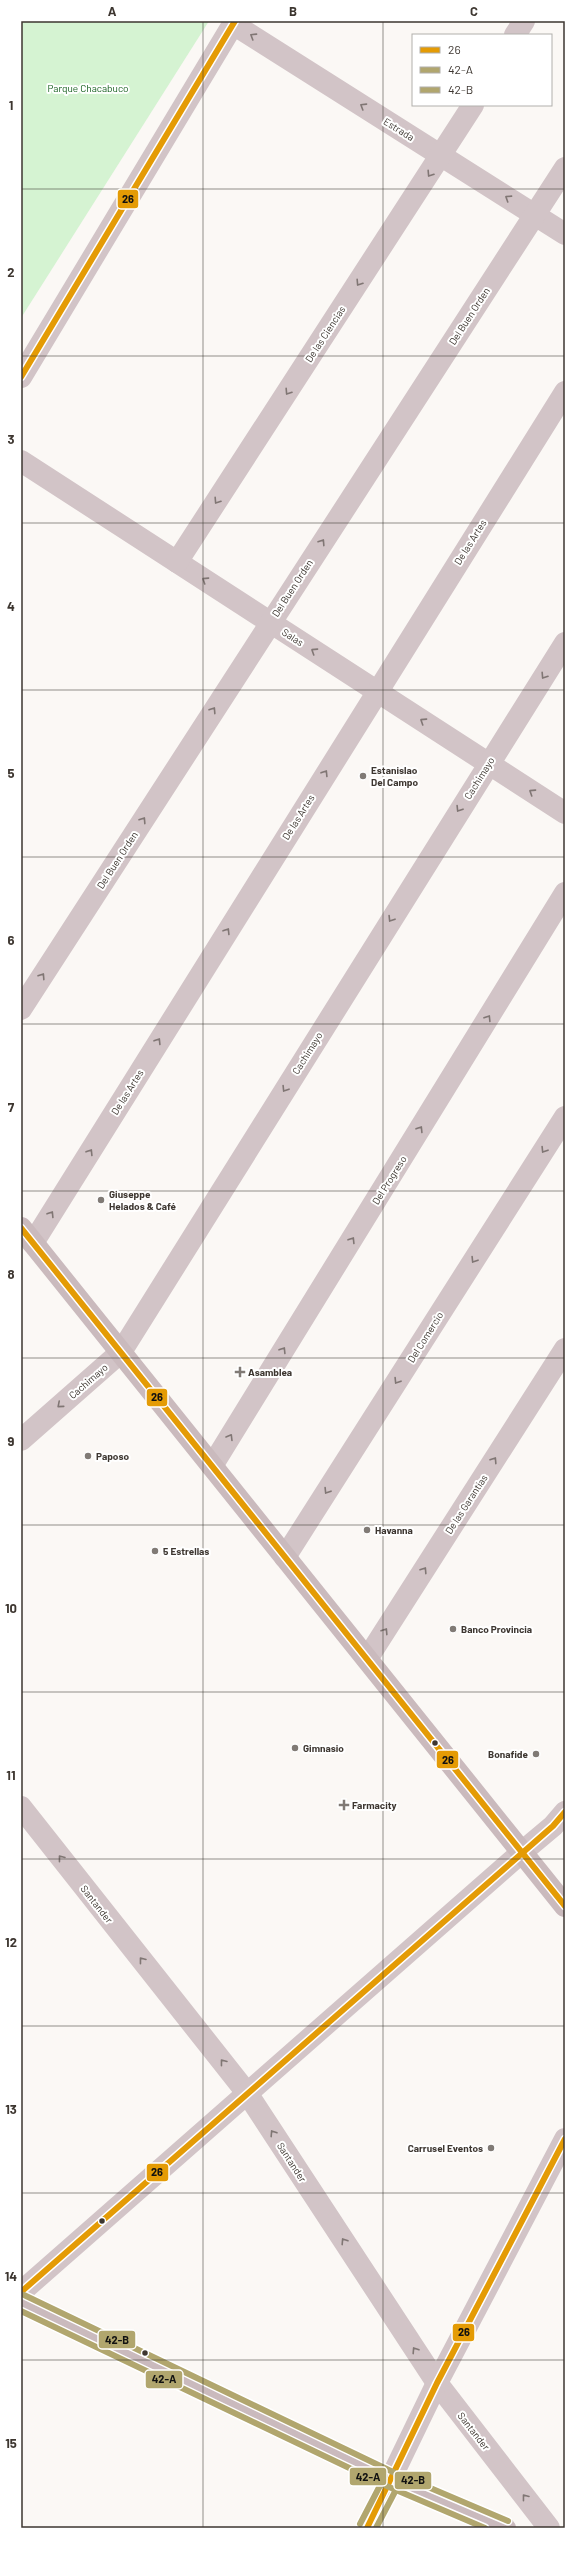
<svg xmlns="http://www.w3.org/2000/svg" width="586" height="2549" font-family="Barlow,sans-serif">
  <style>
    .green { fill: #d5f3d2 }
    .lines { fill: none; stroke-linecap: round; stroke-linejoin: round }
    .minor { stroke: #d2c4c7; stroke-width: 22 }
    .tertiary { stroke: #d2c4c7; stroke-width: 22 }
    .secondary { stroke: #cababd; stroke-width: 22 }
    .bus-1-casing { stroke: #fff; stroke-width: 9 }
    .bus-2-casing { stroke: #fff; stroke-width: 9 }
    .bus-3-casing { stroke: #fff; stroke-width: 9 }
    .bus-1 { stroke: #e49b05; stroke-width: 6 }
    .bus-2 { stroke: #b1a66e; stroke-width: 6 }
    .bus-3 { stroke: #b1a66e; stroke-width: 6 }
    .oneway { stroke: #807674 }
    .grid { fill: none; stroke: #3d3630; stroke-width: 1; stroke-opacity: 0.55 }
    .poi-dot { fill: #807a75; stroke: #fff; stroke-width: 1.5 }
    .bus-dot { fill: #3d3630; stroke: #fff; stroke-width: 1.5 }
    .labels { text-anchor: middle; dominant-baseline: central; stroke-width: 4; stroke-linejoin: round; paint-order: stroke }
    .park-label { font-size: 10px; fill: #135e1c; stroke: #fff }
    .street-label { font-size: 10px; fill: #3d3630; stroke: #fff }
    .poi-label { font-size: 10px; font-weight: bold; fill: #3d3630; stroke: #fff; text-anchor: start }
    .line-badge { stroke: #fff; stroke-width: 1.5 }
    .pale-badge-label { font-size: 11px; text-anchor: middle; font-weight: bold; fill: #111 }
    .neatline { fill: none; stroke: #3d3630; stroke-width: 1.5 }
    .grid-label { font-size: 13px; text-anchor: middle; font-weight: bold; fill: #3d3630 }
  </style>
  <rect width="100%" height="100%" fill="#fbf8f5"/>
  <!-- green -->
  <path class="green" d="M21 21H209L21 318Z"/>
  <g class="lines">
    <!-- minor -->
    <g class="minor">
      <path d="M233 24 565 234"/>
      <path d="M515 35 524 21"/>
      <path d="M21 461 565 813"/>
      <path d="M177 562 473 105"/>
      <path d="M21 1009 565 168"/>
      <path d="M33 1243 565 392"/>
      <path d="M21 1440 121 1352 565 643"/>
      <path d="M212 1466 565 893"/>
      <path d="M285 1557 565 1117"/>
      <path d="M367 1659 565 1349"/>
      <path d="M21 1807 247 2093 437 2383 549 2528"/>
      <path d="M21 2292 522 1852"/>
      <path d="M367 2528 437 2383 565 2139"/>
    </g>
    <!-- tertiary -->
    <g class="tertiary">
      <path d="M21 377 235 21"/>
      <path d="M522 1852 553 1826 565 1812"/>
    </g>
    <!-- secondary -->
    <g class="secondary">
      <path d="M21 1228 565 1906"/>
      <path d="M21 2302 392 2480 505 2528"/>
    </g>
    <!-- bus-1 casing -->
    <g class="bus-1-casing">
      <g id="bus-1">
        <path d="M21 377 235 21"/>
        <path d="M21 1228 565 1906"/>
        <path d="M21 2292 553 1826 565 1812"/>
        <path d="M367 2528 437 2383 565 2139"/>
      </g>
    </g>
    <!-- bus-2 casing -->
    <g class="bus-2-casing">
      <g id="bus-2">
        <path d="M21 2311 389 2487 485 2528"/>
        <path d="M376 2528 399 2484"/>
      </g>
    </g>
    <!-- bus-3 casing -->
    <g class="bus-3-casing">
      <g id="bus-3">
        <path d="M24 2295 395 2473 508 2521"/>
        <path d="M360 2524 385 2476"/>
      </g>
    </g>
    <!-- bus-1 -->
    <use href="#bus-1" class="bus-1"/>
    <!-- bus-2 -->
    <use href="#bus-2" class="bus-2"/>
    <!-- bus-3 -->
    <use href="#bus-3" class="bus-3"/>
  </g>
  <!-- one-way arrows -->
  <defs><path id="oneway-chevron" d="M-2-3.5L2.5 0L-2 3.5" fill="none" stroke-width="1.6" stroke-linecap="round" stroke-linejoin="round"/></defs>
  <g class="oneway">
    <use href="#oneway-chevron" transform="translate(253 36) rotate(-148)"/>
    <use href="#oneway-chevron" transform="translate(363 106) rotate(-148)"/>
    <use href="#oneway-chevron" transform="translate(430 174) rotate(123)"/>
    <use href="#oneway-chevron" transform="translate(508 198) rotate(-147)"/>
    <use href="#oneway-chevron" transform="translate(359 283) rotate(123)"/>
    <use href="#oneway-chevron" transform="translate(288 392) rotate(123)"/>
    <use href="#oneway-chevron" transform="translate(217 501) rotate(123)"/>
    <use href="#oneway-chevron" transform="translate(322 542) rotate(-57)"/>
    <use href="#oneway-chevron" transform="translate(205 580) rotate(-147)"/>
    <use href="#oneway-chevron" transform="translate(314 651) rotate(-147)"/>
    <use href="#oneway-chevron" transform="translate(544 676) rotate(123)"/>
    <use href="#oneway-chevron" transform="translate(213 710) rotate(-57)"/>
    <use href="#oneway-chevron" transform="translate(423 721) rotate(-147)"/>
    <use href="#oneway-chevron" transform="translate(325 773) rotate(-58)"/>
    <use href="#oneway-chevron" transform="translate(532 792) rotate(-147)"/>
    <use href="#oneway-chevron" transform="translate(459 809) rotate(122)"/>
    <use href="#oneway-chevron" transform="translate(143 820) rotate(-57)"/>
    <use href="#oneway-chevron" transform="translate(391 919) rotate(122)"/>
    <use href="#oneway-chevron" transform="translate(227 931) rotate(-58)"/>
    <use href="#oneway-chevron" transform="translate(42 976) rotate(-57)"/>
    <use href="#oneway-chevron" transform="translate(488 1018) rotate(-58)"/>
    <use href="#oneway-chevron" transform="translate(158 1041) rotate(-58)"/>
    <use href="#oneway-chevron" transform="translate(285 1089) rotate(122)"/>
    <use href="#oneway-chevron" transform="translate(420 1129) rotate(-58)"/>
    <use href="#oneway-chevron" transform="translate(544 1150) rotate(122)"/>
    <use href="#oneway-chevron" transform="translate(90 1152) rotate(-58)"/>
    <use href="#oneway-chevron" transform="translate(51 1214) rotate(-58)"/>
    <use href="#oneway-chevron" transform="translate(352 1240) rotate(-58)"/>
    <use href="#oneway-chevron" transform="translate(474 1260) rotate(122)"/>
    <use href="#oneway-chevron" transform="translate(283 1350) rotate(-58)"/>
    <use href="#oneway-chevron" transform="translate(397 1381) rotate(122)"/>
    <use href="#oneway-chevron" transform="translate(60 1405) rotate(139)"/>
    <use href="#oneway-chevron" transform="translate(230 1437) rotate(-59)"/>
    <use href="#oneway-chevron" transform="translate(494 1460) rotate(-57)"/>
    <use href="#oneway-chevron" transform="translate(327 1491) rotate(122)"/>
    <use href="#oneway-chevron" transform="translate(424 1570) rotate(-57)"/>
    <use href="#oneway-chevron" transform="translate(385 1631) rotate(-57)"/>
    <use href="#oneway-chevron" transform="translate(61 1858) rotate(-128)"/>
    <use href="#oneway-chevron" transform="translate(142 1960) rotate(-128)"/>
    <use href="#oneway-chevron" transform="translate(223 2062) rotate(-128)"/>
    <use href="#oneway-chevron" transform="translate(273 2133) rotate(-123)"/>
    <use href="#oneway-chevron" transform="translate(344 2241) rotate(-123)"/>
    <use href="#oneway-chevron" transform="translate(415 2350) rotate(-123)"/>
    <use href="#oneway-chevron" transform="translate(525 2497) rotate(-128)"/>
  </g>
  <!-- grid -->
  <path class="grid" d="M203 21V2528M383 21V2528M21 189H565M21 356H565M21 523H565M21 690H565M21 857H565M21 1024H565M21 1191H565M21 1358H565M21 1525H565M21 1692H565M21 1859H565M21 2026H565M21 2193H565M21 2360H565"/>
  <!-- markers -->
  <g class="poi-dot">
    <circle cx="363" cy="776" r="4"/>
    <circle cx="101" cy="1200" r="4"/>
    <path d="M238 1366h4v4h4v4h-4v4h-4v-4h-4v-4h4z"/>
    <circle cx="88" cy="1456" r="4"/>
    <circle cx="367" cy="1530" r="4"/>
    <circle cx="155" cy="1551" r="4"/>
    <circle cx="453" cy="1629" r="4"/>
    <circle cx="295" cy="1748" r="4"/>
    <circle cx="536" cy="1754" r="4"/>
    <path d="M342 1799h4v4h4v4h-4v4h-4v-4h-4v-4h4z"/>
    <circle cx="491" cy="2148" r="4"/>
  </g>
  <g class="bus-dot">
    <circle cx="435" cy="1743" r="3.5"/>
    <circle cx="102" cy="2221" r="3.5"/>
    <circle cx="145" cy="2353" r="3.5"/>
  </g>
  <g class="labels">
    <!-- park labels -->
    <g class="park-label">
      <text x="88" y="88">Parque Chacabuco</text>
    </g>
    <!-- street labels -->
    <g class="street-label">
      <text transform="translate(399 129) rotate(32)">Estrada</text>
      <text transform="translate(469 316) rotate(-57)">Del Buen Orden</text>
      <text transform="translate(325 334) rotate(-57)">De las Ciencias</text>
      <text transform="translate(470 542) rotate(-58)">De las Artes</text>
      <text transform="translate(292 588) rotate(-57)">Del Buen Orden</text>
      <text transform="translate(293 637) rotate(33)">Salas</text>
      <text transform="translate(479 778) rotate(-58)">Cachimayo</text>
      <text transform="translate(298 817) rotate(-58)">De las Artes</text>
      <text transform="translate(117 860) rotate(-57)">Del Buen Orden</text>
      <text transform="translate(307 1053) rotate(-58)">Cachimayo</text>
      <text transform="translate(127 1092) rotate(-58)">De las Artes</text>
      <text transform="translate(389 1180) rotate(-58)">Del Progreso</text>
      <text transform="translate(425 1337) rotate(-58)">Del Comercio</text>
      <text transform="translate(88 1381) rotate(-41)">Cachimayo</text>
      <text transform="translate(466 1504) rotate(-57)">De las Garantías</text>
      <text transform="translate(97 1904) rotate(52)">Santander</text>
      <text transform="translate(292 2162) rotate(57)">Santander</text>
      <text transform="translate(474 2431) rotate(52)">Santander</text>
    </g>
    <!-- poi labels -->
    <g class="poi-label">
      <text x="371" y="770">Estanislao<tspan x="371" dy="12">Del Campo</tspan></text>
      <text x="109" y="1194">Giuseppe<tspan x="109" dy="12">Helados &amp; Café</tspan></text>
      <text x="248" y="1372">Asamblea</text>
      <text x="96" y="1456">Paposo</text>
      <text x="375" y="1530">Havanna</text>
      <text x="163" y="1551">5 Estrellas</text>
      <text x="461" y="1629">Banco Provincia</text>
      <text x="303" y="1748">Gimnasio</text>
      <text x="528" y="1754" text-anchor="end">Bonafide</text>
      <text x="352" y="1805">Farmacity</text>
      <text x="483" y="2148" text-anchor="end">Carrusel Eventos</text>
    </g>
  </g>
  <g class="line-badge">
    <rect x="117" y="189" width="22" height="20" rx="4" fill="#e49b05"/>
    <rect x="146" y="1388" width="22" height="19" rx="4" fill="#e49b05"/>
    <rect x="436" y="1750" width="23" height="19" rx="4" fill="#e49b05"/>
    <rect x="146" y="2163" width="23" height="19" rx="4" fill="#e49b05"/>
    <rect x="452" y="2323" width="23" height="19" rx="4" fill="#e49b05"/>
    <rect x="98" y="2330" width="38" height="19" rx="4" fill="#b1a66e"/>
    <rect x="145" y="2370" width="38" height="19" rx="4" fill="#b1a66e"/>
    <rect x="349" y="2467" width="38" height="19" rx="4" fill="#b1a66e"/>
    <rect x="394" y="2471" width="38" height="19" rx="4" fill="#b1a66e"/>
  </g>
  <g class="pale-badge-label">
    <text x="128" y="203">26</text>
    <text x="157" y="1401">26</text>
    <text x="448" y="1764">26</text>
    <text x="157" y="2176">26</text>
    <text x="464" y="2336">26</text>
    <text x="117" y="2344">42-B</text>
    <text x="164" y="2383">42-A</text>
    <text x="368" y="2481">42-A</text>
    <text x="413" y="2484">42-B</text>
  </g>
  <!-- border -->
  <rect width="586" height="2549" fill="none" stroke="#ffffff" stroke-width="44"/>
  <!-- legend -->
  <rect x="412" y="34" width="140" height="72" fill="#ffffff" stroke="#b1afac"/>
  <rect x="420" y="47" width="20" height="6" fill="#e49b05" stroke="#b1afac"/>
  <text x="448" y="54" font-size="12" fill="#3d3630">26</text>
  <rect x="420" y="67" width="20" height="6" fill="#b1a66e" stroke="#b1afac"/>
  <text x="448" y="74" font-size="12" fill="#3d3630">42-A</text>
  <rect x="420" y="87" width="20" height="6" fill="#b1a66e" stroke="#b1afac"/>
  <text x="448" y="94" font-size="12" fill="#3d3630">42-B</text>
  <rect x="22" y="22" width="542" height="2505" class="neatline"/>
  <g class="grid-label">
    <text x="112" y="16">A</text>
    <text x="293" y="16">B</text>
    <text x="474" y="16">C</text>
    <text x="11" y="110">1</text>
    <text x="11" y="277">2</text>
    <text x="11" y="444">3</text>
    <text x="11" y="611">4</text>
    <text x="11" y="778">5</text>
    <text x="11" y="945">6</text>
    <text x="11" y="1112">7</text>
    <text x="11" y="1279">8</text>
    <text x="11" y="1446">9</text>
    <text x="11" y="1613">10</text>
    <text x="11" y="1780">11</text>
    <text x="11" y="1947">12</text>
    <text x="11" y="2114">13</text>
    <text x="11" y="2281">14</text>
    <text x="11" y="2448">15</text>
  </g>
</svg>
